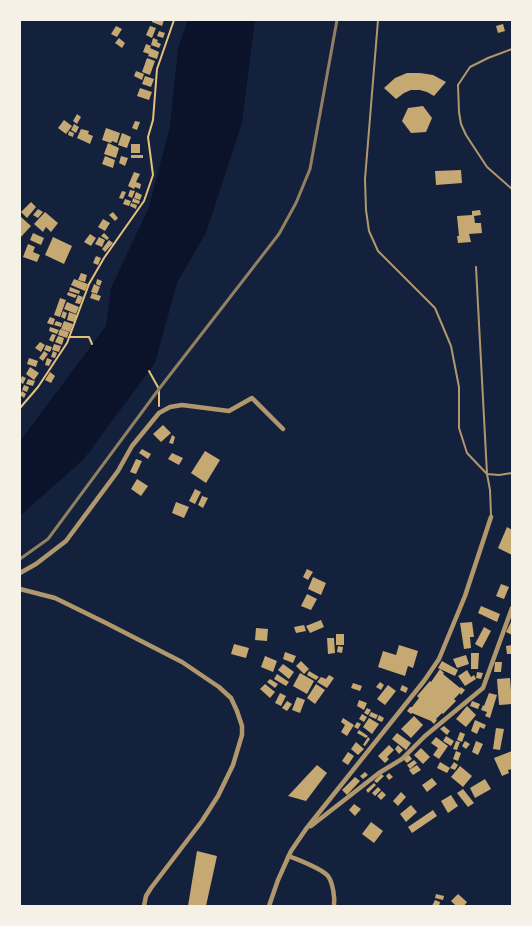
<svg xmlns="http://www.w3.org/2000/svg" width="532" height="926" font-family="Ubuntu,sans-serif">
  <style>
    .water { fill: #0b132b }
    .building { fill: #c6a872 }
    .lines { fill: none; stroke-linecap: round; stroke-linejoin: round }
    .path { stroke: #e5c07b; stroke-width: 2 }
    .service { stroke: #b1986c; stroke-width: 2 }
    .minor { stroke: #b1986c; stroke-width: 4.5 }
    .rail { stroke: #918062; stroke-width: 3 }
  </style>
  <rect width="100%" height="100%" fill="#14213d"/>
  <!-- water -->
  <path class="water" d="M188 20H255L242 123 206 233 177 283 155 363 84 459 20 516V441L106 326 111 288 149 207 170 126 178 48Z"/>
  <!-- building -->
  <g class="building">
    <path d="M152 20H164L162 26 152 22Z"/>
    <path d="M503 24 505 31 498 33 496 26Z"/>
    <path d="M116 26 122 29 117 37 111 34Z"/>
    <path d="M150 26 156 28 152 38 146 35Z"/>
    <path d="M159 31 165 33 163 38 157 36Z"/>
    <path d="M119 38 125 43 122 48 115 43Z"/>
    <path d="M153 38 158 40 157 42 161 44 159 48 151 45Z"/>
    <path d="M146 44 151 46 150 48 159 52 157 59 148 56 149 54 143 52Z"/>
    <path d="M147 58 155 61 150 75 142 72Z"/>
    <path d="M136 71 144 74 142 80 134 76Z"/>
    <path d="M407 73H420L433 75 446 82 434 96 427 92 420 90H411L404 93 396 99 384 88 395 78Z"/>
    <path d="M145 76 154 79 151 87 142 84Z"/>
    <path d="M140 88 152 92 149 100 137 96Z"/>
    <path d="M423 106 432 118 426 132 411 133 402 121 408 108Z"/>
    <path d="M77 114 81 117 77 124 73 121Z"/>
    <path d="M64 120 72 126 66 134 58 128Z"/>
    <path d="M135 121 140 122 137 130 132 128Z"/>
    <path d="M74 124 79 127 76 133 71 130Z"/>
    <path d="M106 128 120 133 117 143 112 141 111 143 102 140Z"/>
    <path d="M81 129 89 131 88 134 93 136 90 144 77 138Z"/>
    <path d="M69 131 74 133 73 137 68 135Z"/>
    <path d="M122 133 131 137 127 148 118 145Z"/>
    <path d="M108 143 119 148 116 158 104 154Z"/>
    <rect x="131" y="144" width="9" height="9"/>
    <rect x="131" y="155" width="12" height="3"/>
    <path d="M105 156 115 160 113 168 102 164Z"/>
    <path d="M121 156 128 158 125 166 119 163Z"/>
    <path d="M461 170 462 183 436 185 435 171Z"/>
    <path d="M134 172 140 174 136 182 141 184 140 189 135 187 134 189 128 186Z"/>
    <path d="M130 190 135 191 132 198 128 196Z"/>
    <path d="M122 191 126 192 123 199 119 198Z"/>
    <path d="M136 192 142 195 140 200 134 198Z"/>
    <path d="M133 198 140 201 139 204 132 202Z"/>
    <path d="M125 199 131 201 129 206 123 204Z"/>
    <path d="M31 202 36 207 27 218 21 212Z"/>
    <path d="M131 203 137 205 136 209 130 206Z"/>
    <path d="M38 209 43 212 38 218 33 215Z"/>
    <path d="M480 210 481 215 474 216 475 223H481L482 233 469 234 471 242 458 243 457 236H459L457 216 472 215V211Z"/>
    <path d="M45 212 58 223 51 232 46 227 43 232 34 224Z"/>
    <path d="M113 212 118 218 115 221 109 215Z"/>
    <path d="M21 217 31 226 20 238V218Z"/>
    <path d="M103 219 110 223 105 231 98 227Z"/>
    <path d="M33 233 44 238 41 245 30 240Z"/>
    <path d="M104 233 109 238 107 240 101 236Z"/>
    <path d="M90 234 96 238 91 246 84 242Z"/>
    <path d="M53 237 72 246 64 264 45 255Z"/>
    <path d="M99 237 105 240 102 247 95 244Z"/>
    <path d="M109 240 113 243 105 252 102 249Z"/>
    <path d="M28 244 35 247 33 252 40 255 37 262 23 257Z"/>
    <path d="M96 256 101 258 98 265 93 263Z"/>
    <path d="M81 273 87 275 85 282 78 280Z"/>
    <path d="M74 279 88 284 85 291 71 285Z"/>
    <path d="M97 279 102 281 100 286 96 284Z"/>
    <path d="M94 284 100 287 97 294 91 292Z"/>
    <path d="M70 287 80 291 79 294 69 291Z"/>
    <path d="M68 292 77 295 75 298 67 295Z"/>
    <path d="M92 293 101 296 99 301 90 298Z"/>
    <path d="M78 295 83 297 80 304 75 303Z"/>
    <path d="M60 298 66 300 60 317 54 315Z"/>
    <path d="M67 302 79 307 76 314 64 309Z"/>
    <path d="M63 311 67 313 65 319 61 317Z"/>
    <path d="M69 312 77 315 74 322 67 320Z"/>
    <path d="M50 317 55 319 53 325 47 323Z"/>
    <path d="M56 321 62 323 61 327 54 325Z"/>
    <path d="M64 321 73 324 70 332 61 329Z"/>
    <path d="M50 327 59 330 57 334 49 331Z"/>
    <path d="M60 329 69 332 67 338 58 335Z"/>
    <path d="M52 334 56 335 53 342 49 340Z"/>
    <path d="M58 336 64 338 62 345 55 342Z"/>
    <path d="M40 342 45 345 42 350 41 349 42 350 41 352 35 348Z"/>
    <path d="M54 344 61 346 59 352 52 350Z"/>
    <path d="M46 345 52 347 50 352 44 350Z"/>
    <path d="M44 351 48 354 43 361 39 358Z"/>
    <path d="M53 351 57 353 55 358 51 357Z"/>
    <path d="M29 358 38 361 36 367 27 364Z"/>
    <path d="M47 358 52 360 49 366 45 365Z"/>
    <path d="M30 367 39 373 34 380 26 374Z"/>
    <path d="M50 372 55 376 51 383 45 380Z"/>
    <path d="M22 376 26 378 23 384 20 382Z"/>
    <path d="M28 379 35 381 33 386 26 384Z"/>
    <path d="M24 385 29 387 27 392 22 390Z"/>
    <path d="M22 391 26 394 24 398 20 395Z"/>
    <path d="M163 425 171 433 161 442 153 434Z"/>
    <path d="M172 435 175 437 173 444 169 443Z"/>
    <path d="M142 449 151 454 148 459 139 453Z"/>
    <path d="M205 451 220 460 206 483 191 473Z"/>
    <path d="M172 453 183 458 179 465 168 459Z"/>
    <path d="M136 459 142 461 136 474 130 472Z"/>
    <path d="M137 479 148 486 141 496 131 489Z"/>
    <path d="M195 489 201 492 195 504 189 501Z"/>
    <path d="M202 496 208 498 203 508 198 505Z"/>
    <path d="M176 502 189 507 184 518 172 513Z"/>
    <path d="M507 527 512 530V555L498 548Z"/>
    <path d="M307 569 313 572 308 580 303 577Z"/>
    <path d="M313 577 326 583 321 595 308 589Z"/>
    <path d="M501 584 509 587 504 599 496 596Z"/>
    <path d="M307 594 317 599 311 610 301 606Z"/>
    <path d="M481 606 500 614 497 622 478 613Z"/>
    <path d="M321 620 324 627 310 633 306 626Z"/>
    <path d="M512 620V635L506 632Z"/>
    <path d="M472 622 474 637H470L471 648 464 649 460 623Z"/>
    <path d="M304 625 306 631 296 633 294 627Z"/>
    <path d="M484 627 491 631 482 648 475 644Z"/>
    <path d="M256 628 268 629 267 641 255 640Z"/>
    <rect x="336" y="634" width="8" height="11"/>
    <path d="M327 638H334L335 653 328 654Z"/>
    <path d="M234 644 249 648 246 658 231 654Z"/>
    <path d="M399 645 418 651 413 668 408 666 405 676 378 667 383 651 396 655Z"/>
    <path d="M512 645V654H507L506 646Z"/>
    <path d="M338 646 343 647 342 653 337 652Z"/>
    <path d="M285 652 296 656 293 663 283 659Z"/>
    <path d="M471 653H479L478 669H471Z"/>
    <path d="M466 655 469 664 457 668 453 659Z"/>
    <path d="M265 656 277 661 273 672 261 667Z"/>
    <path d="M301 661 309 669 304 674 296 666Z"/>
    <path d="M442 661 458 670 455 676 438 668Z"/>
    <path d="M495 662H502L501 672H494Z"/>
    <path d="M283 664 294 672 289 679 278 670Z"/>
    <path d="M440 669 444 673 443 674 460 688 461 687 465 690 461 695 460 693 454 699 456 701 443 714 442 713 436 719 437 720 434 724 431 721 412 713 411 714 407 711 410 707H412L419 698 417 696 430 681 431 682Z"/>
    <path d="M467 670 471 677 474 675 476 679 465 686 458 676Z"/>
    <path d="M309 671 319 677 316 680 307 675Z"/>
    <path d="M477 672 483 673 481 679 476 678Z"/>
    <path d="M300 673 314 681 307 694 293 686Z"/>
    <path d="M277 674 289 682 286 686 274 679Z"/>
    <path d="M329 675 334 678 327 688 317 682 321 677 326 679Z"/>
    <path d="M510 678 512 704 499 705 497 679Z"/>
    <path d="M270 679 278 684 275 688 267 682Z"/>
    <path d="M380 682 384 685 381 690 376 687Z"/>
    <path d="M353 683 362 686 360 691 351 688Z"/>
    <path d="M265 684 275 692 270 698 260 689Z"/>
    <path d="M316 684 325 690 315 704 307 698Z"/>
    <path d="M388 685 396 691 385 705 377 699Z"/>
    <path d="M402 685 408 688 406 693 400 690Z"/>
    <path d="M280 693 286 696 281 706 275 703Z"/>
    <path d="M489 693 497 695 490 718 485 716 487 712 481 710 483 705 484 706Z"/>
    <path d="M297 697 305 700 300 713 292 710Z"/>
    <path d="M359 700 367 703 364 710 357 706Z"/>
    <path d="M287 701 292 704 287 711 282 708Z"/>
    <path d="M472 701 480 704 478 709 470 706Z"/>
    <path d="M467 706 476 715 466 727 456 719Z"/>
    <path d="M367 708 371 710 368 715 364 713Z"/>
    <path d="M371 712 378 715 376 719 369 716Z"/>
    <path d="M362 714 367 717 364 722 359 719Z"/>
    <path d="M379 715 384 718 382 722 377 720Z"/>
    <path d="M414 716 423 725 411 738 401 729Z"/>
    <path d="M343 718 354 725 347 736 341 732 345 725 341 722Z"/>
    <path d="M369 718 379 724 372 734 363 727Z"/>
    <path d="M475 720 486 725 484 729 480 727 477 734 471 731Z"/>
    <path d="M357 722 361 724 358 729 354 727Z"/>
    <path d="M444 726 450 731 447 735 440 729Z"/>
    <path d="M496 728 504 729 500 750 493 749Z"/>
    <path d="M359 730 368 736 366 738 357 733Z"/>
    <path d="M460 732 465 734 462 742 457 740Z"/>
    <path d="M397 733 411 743 406 750 392 739Z"/>
    <path d="M446 736 454 741 451 746 443 741Z"/>
    <path d="M368 737 370 739 365 746 363 745Z"/>
    <path d="M436 737 448 746 439 759 433 755 438 748 431 743Z"/>
    <path d="M456 741 460 742 457 750 453 749Z"/>
    <path d="M465 741 470 744 466 749 462 746Z"/>
    <path d="M476 741 483 744 478 755 472 752Z"/>
    <path d="M356 742 364 749 358 755 351 749Z"/>
    <path d="M389 745 394 750 387 757 389 759 385 763 378 756Z"/>
    <path d="M398 745 403 750 399 754 395 749Z"/>
    <path d="M421 748 430 757 423 764 414 755Z"/>
    <path d="M456 751 461 753 458 761 453 759Z"/>
    <path d="M512 751V769L508 770 509 773 502 776 494 758Z"/>
    <path d="M348 752 354 756 348 765 342 761Z"/>
    <path d="M409 755 412 759 407 763 403 759Z"/>
    <path d="M414 760 417 763 410 769 407 765Z"/>
    <path d="M440 762 450 768 447 773 437 768Z"/>
    <path d="M454 762 458 765 455 770 450 768Z"/>
    <path d="M317 765 327 773 306 801 288 796Z"/>
    <path d="M417 765 421 770 413 775 409 770Z"/>
    <path d="M460 766 472 776 463 787 451 777Z"/>
    <path d="M365 772 368 775 363 779 360 776Z"/>
    <path d="M389 773 393 777 389 780 386 776Z"/>
    <path d="M381 774 384 776 377 783 374 781Z"/>
    <path d="M355 777 360 781 347 795 342 790Z"/>
    <path d="M432 778 437 784 427 792 422 785Z"/>
    <path d="M485 779 491 789 475 798 470 788Z"/>
    <path d="M374 783 376 785 368 793 366 790Z"/>
    <path d="M378 787 381 790 375 796 372 793Z"/>
    <path d="M463 789 474 803 468 807 457 793Z"/>
    <path d="M382 791 386 795 381 800 377 796Z"/>
    <path d="M401 792 406 797 398 806 393 801Z"/>
    <path d="M451 795 458 806 448 813 441 801Z"/>
    <path d="M354 804 361 809 355 816 349 810Z"/>
    <path d="M411 805 417 812 406 822 400 814Z"/>
    <path d="M433 810 437 816 412 833 408 827Z"/>
    <path d="M371 822 383 831 374 843 362 834Z"/>
    <path d="M197 851 217 856 206 906H188Z"/>
    <path d="M436 894 444 896 443 900 435 898Z"/>
    <path d="M458 894 467 902 464 906H456L451 901Z"/>
    <path d="M435 900 440 902 439 906H432Z"/>
  </g>
  <g class="lines">
    <!-- path -->
    <g class="path">
      <path d="M69 337H89L92 344"/>
      <path d="M149 371 159 389V406"/>
      <path d="M20 408 38 387 67 343 89 284 104 258 144 201 153 175 148 137 153 120 157 69 174 20"/>
    </g>
    <!-- service -->
    <g class="service">
      <path d="M378 20 365 179 366 210 369 231 378 251 435 308 451 346 459 387V428L467 453 487 474 490 490 491 515"/>
      <path d="M512 49 488 58 470 67 458 85 459 112 461 124 466 135 487 167 512 189"/>
      <path d="M476 267 487 474 499 475 512 473"/>
    </g>
    <!-- minor -->
    <g class="minor">
      <path d="M20 573 36 564 66 541 118 471 132 446 159 413 170 407 182 405 229 411 252 398 283 429"/>
      <path d="M20 589 55 598 106 623 182 662 219 687 231 698 237 711 242 726V735L233 765 218 796 202 821 151 888 146 896 144 906"/>
      <path d="M311 826 379 773 402 759 425 736 483 688 512 608"/>
      <path d="M288 857 289 856C298 860 321 868 328 876 333 883 335 898 334 906"/>
      <path d="M269 906 278 880 291 851 306 829 424 681 439 659 465 596 491 517"/>
    </g>
    <!-- rail -->
    <path class="rail" d="M20 559 48 539 159 389 279 234 296 203 310 169 337 20"/>
  </g>
  <!-- border -->
  <rect width="532" height="926" fill="none" stroke="#f6f1e7" stroke-width="42"/>
</svg>
